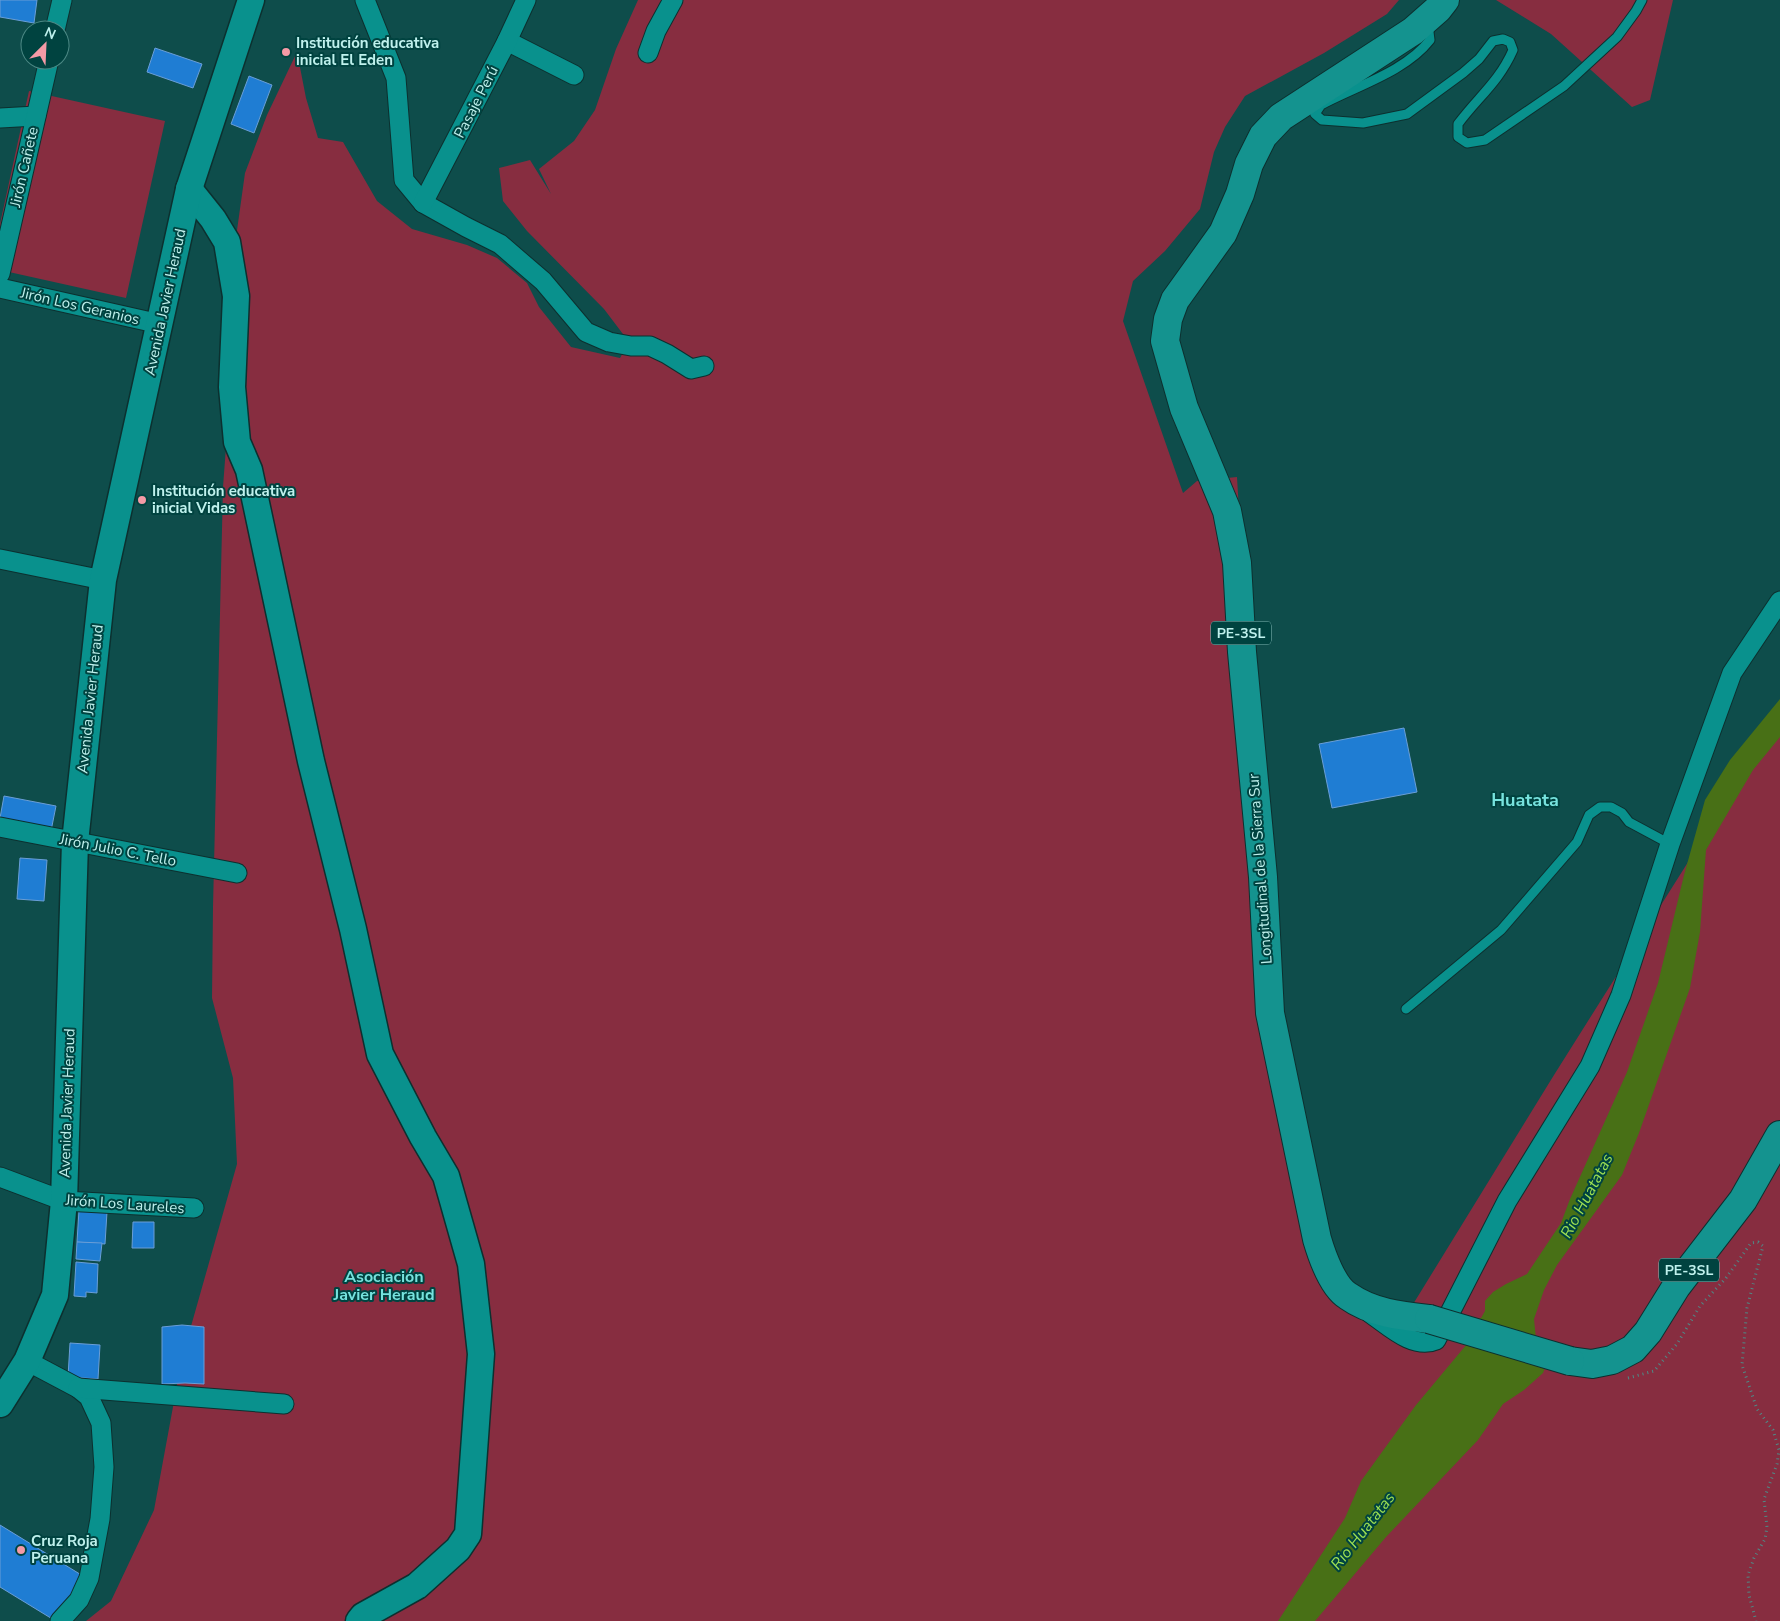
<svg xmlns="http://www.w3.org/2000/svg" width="1780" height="1621" font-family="'Nunito Sans',sans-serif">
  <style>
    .green { fill: #872d40 }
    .water { fill: #487016 }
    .building { fill: #1f7dd3; stroke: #6a9ed7 }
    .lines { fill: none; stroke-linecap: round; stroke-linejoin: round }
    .service-casing { stroke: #0c302f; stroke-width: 11 }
    .minor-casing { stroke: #0c302f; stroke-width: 21 }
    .secondary-casing { stroke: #0c302f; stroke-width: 29 }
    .primary-casing { stroke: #0c302f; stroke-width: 30 }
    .path { stroke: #4f8986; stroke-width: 3; stroke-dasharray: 1 4; stroke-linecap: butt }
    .service { stroke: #09918d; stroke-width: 9 }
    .minor { stroke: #09918d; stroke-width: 19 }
    .secondary { stroke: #09918d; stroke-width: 26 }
    .primary { stroke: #14938f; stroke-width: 28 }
    .primary-bridge-casing { stroke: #0c302f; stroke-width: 30; stroke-linecap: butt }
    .primary-bridge { stroke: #14938f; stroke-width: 28 }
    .poi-dot { fill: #f49aa6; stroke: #004340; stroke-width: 2 }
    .labels { text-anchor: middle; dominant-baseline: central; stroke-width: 4; stroke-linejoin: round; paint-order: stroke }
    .shield { fill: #004340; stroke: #86bdb9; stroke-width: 1 }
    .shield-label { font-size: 14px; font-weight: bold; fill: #bff1ed }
    .poi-label { font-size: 15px; font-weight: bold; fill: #bff1ed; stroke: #004340; text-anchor: start }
    .street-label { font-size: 15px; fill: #bff1ed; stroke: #004340 }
    .water-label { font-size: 16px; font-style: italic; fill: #9de052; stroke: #004340 }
    .neighbourhood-label { font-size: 16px; font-weight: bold; fill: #77e3de; stroke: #004340 }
    .quarter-label { font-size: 18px; font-weight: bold; fill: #77e3de; stroke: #004340 }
  </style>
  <rect width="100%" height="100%" fill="#0e4d4b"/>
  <!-- green -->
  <g class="green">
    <path d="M638 0H1399L1387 14 1324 53 1245 96 1225 127 1214 152 1200 209 1165 251 1133 281 1123 321 1183 493 1197 481 1237 477 1264 935 1313 1219 1343 1281 1407 1314 1554 1075 1780 716V1621H86L111 1601 154 1510 182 1358 237 1164 233 1078 212 998 213 907 223 487 231 380 233 259 245 173 267 115 297 52 306 98 318 138 343 142 377 201 412 229 467 245 497 258 527 283 539 307 571 347 620 358 629 342 604 309 527 231 503 201 499 168 530 160 551 194 539 169 574 141 595 110 616 49Z"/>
    <path d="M1496 0H1673L1650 100 1632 107 1551 34Z"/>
    <path d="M29 91 165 121 126 298 0 270V224Z"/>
  </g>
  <!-- water -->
  <path class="water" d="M1780 699V737L1753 770 1706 850 1700 932 1690 988 1639 1133 1622 1175 1557 1265 1544 1290 1534 1319 1536 1339 1550 1354 1543 1373 1524 1390 1503 1404 1478 1440 1386 1537 1315 1621H1278L1345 1518 1361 1481 1416 1405 1467 1344 1474 1319 1481 1318 1485 1311V1301L1493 1292 1506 1284 1527 1274 1561 1223 1570 1199 1627 1072 1658 983 1684 875 1705 800 1730 760Z"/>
  <!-- building -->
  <g class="building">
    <path d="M0 0H37L34 23 0 17Z"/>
    <path d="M155 48 202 64 193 88 147 72Z"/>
    <path d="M249 76 272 85 254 133 231 124Z"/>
    <path d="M1404 728 1417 792 1332 808 1319 744Z"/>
    <path d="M4 796 56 806 51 831 0 818Z"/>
    <path d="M20 858 47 860 44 901 17 899Z"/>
    <path d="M79 1210 107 1212 105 1244 77 1242Z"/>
    <path d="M133 1222H154V1248H132Z"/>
    <path d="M77 1242 102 1243 100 1261 76 1259Z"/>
    <path d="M76 1262 98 1264 97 1293 86 1292V1297L74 1296Z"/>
    <path d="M182 1325 204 1327V1384L185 1383 162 1384V1327Z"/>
    <path d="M70 1343 100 1345 98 1379 68 1377Z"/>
    <path d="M0 1525 83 1576 54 1620 0 1587Z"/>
  </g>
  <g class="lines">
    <!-- service casing -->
    <g class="service-casing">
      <g id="service">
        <path d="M1428 24 1430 40C1405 72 1356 86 1321 105L1315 114 1322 120 1363 123 1407 114 1463 73 1479 59 1493 41 1503 39 1510 42 1513 50C1499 82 1478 97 1458 124V137L1467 143 1485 140 1564 86 1617 37 1636 11 1642 0"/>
        <path d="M1406 1009 1501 930 1577 842 1589 815 1600 807H1611L1622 813 1629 822 1670 844"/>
      </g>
    </g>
    <!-- minor casing -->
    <g class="minor-casing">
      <g id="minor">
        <path d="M365 0 396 78 404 180 423 203 466 227 500 244 543 281 586 332 609 342 631 346H650L667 354 691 369 704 366"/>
        <path d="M55 30 62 0"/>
        <path d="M507 41 574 75"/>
        <path d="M648 53 656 31 673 0"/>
        <path d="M0 118 36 116"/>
        <path d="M423 203 507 41 526 0"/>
        <path d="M0 274 49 60"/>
        <path d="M0 288 160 324"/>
        <path d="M0 559 103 580"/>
        <path d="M0 827 237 873"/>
        <path d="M0 1177 64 1201 194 1208"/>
        <path d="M1370 1313C1388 1325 1413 1350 1436 1340L1507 1201 1590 1066 1621 995 1670 844 1732 673 1780 601"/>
        <path d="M27 1361 78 1388 89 1397 101 1423 104 1467 100 1519 89 1578 79 1600 60 1621"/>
        <path d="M78 1388 284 1404"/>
      </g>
    </g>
    <!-- secondary casing -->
    <g class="secondary-casing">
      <g id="secondary">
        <path d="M189 189 213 219 227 242 236 296 232 387 237 442 249 470 311 761 353 929 380 1054 423 1137 446 1176 471 1264 481 1354 468 1534 458 1549 417 1586 363 1616 359 1621"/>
        <path d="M0 1404 27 1361 55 1295 64 1201 75 842 103 580 189 189 251 0"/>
      </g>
    </g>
    <!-- primary casing -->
    <g class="primary-casing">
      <g id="primary">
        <path d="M1429 1319C1401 1316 1372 1313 1348 1296 1333 1287 1322 1256 1317 1239L1270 1013 1263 877 1242 652 1237 563 1227 511 1184 408 1165 341 1168 319 1175 300 1223 233 1240 194 1249 164 1263 136 1281 117 1413 31 1438 9 1445 0"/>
        <path d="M1570 1361 1592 1364 1612 1360 1633 1349 1648 1332 1676 1287 1743 1200 1780 1135"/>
      </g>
    </g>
    <!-- path -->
    <path class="path" d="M1628 1378 1654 1371 1677 1344 1700 1306 1726 1278 1751 1243 1758 1242 1763 1246 1747 1308 1742 1365 1757 1409 1773 1430 1779 1450 1777 1464 1764 1499 1767 1527 1765 1539 1754 1558 1748 1575 1749 1595 1756 1621"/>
    <!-- service -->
    <use href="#service" class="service"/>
    <!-- minor -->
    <use href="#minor" class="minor"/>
    <!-- secondary -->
    <use href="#secondary" class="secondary"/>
    <!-- primary -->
    <use href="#primary" class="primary"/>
    <!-- primary-bridge casing -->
    <g class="primary-bridge-casing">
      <path id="primary-bridge" d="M1429 1319 1570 1361"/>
    </g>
    <!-- primary-bridge -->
    <use href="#primary-bridge" class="primary-bridge"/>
  </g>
  <!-- markers -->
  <g class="poi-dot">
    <circle cx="286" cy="52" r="5"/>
    <circle cx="142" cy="500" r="5"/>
    <circle cx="21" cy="1550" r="5"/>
  </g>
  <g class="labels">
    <!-- shield labels -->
    <g class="shield">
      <rect x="1211" y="621.5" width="60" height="23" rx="4"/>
      <rect x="1659" y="1258.5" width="60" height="23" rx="4"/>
    </g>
    <g class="shield-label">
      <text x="1241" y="633">PE-3SL</text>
      <text x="1689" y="1270">PE-3SL</text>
    </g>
    <!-- poi labels -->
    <g class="poi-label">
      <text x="296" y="43">Institución educativa<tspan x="296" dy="17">inicial El Eden</tspan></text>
      <text x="152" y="491">Institución educativa<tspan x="152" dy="17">inicial Vidas</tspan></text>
      <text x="31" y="1541">Cruz Roja<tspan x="31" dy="17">Peruana</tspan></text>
    </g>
    <!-- street labels -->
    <g class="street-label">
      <text transform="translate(476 102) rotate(-63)">Pasaje Perú</text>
      <text transform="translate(24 167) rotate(-77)">Jirón Cañete</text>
      <text transform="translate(165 302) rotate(-78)">Avenida Javier Heraud</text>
      <text transform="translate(80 306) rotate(13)">Jirón Los Geranios</text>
      <text transform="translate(90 699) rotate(-84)">Avenida Javier Heraud</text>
      <text transform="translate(118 850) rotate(11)">Jirón Julio C. Tello</text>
      <text transform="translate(1260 869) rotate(-94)">Longitudinal de la Sierra Sur</text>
      <text transform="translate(67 1103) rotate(-88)">Avenida Javier Heraud</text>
      <text transform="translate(125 1204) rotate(4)">Jirón Los Laureles</text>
    </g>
    <!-- water labels -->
    <g class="water-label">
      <text transform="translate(1587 1196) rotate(-62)">Rio Huatatas</text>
      <text transform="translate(1363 1531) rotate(-52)">Rio Huatatas</text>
    </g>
    <!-- neighbourhood labels -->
    <g class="neighbourhood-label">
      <text x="384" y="1277">Asociación<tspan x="384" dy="18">Javier Heraud</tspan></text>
    </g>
    <!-- quarter labels -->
    <g class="quarter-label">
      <text x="1525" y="800">Huatata</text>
    </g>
  </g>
  <!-- north arrow -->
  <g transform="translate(45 45) rotate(24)"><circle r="24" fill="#004340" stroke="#4c8985"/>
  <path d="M0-4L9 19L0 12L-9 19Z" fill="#f49aa6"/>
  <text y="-8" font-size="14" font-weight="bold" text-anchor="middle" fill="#bff1ed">N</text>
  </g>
</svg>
